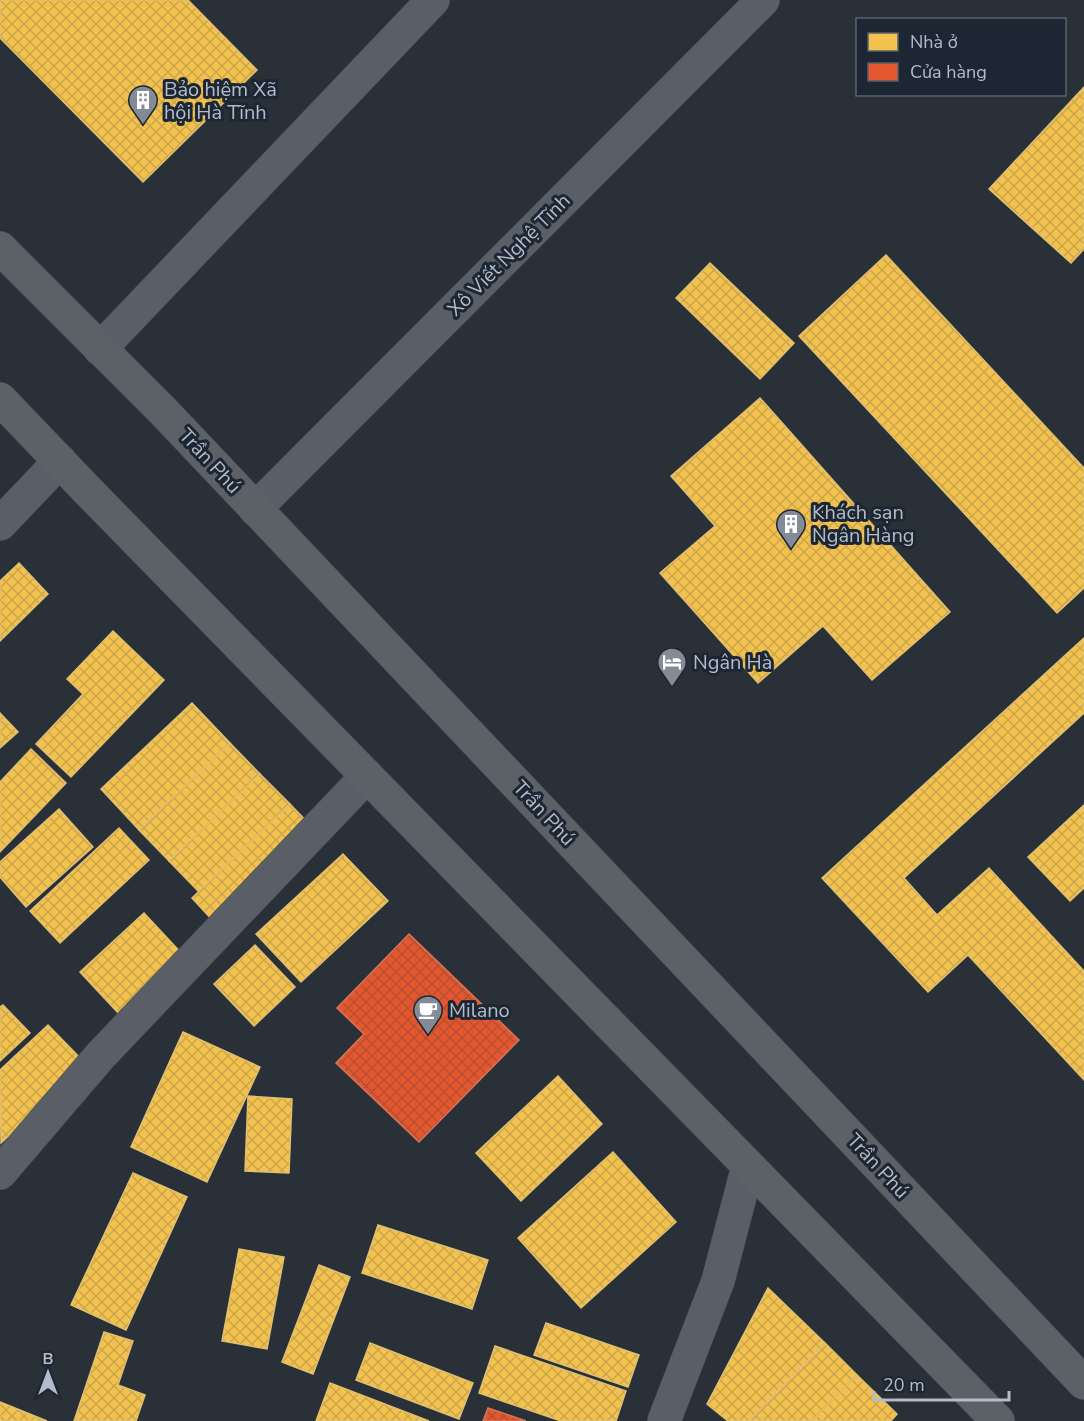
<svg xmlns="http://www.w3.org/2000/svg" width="1084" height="1421" font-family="'Nunito Sans',sans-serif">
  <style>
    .homes { fill: url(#homes-cross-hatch); stroke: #dfc073; stroke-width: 1.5 }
    .shops { fill: url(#shops-cross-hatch); stroke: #d6755c; stroke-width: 1.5 }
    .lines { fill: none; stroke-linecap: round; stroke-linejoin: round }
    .minor-casing { stroke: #484c53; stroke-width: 34 }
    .tertiary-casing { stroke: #484c53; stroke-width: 34 }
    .primary-casing { stroke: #484c55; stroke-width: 34 }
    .minor { stroke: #5a5e66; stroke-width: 33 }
    .tertiary { stroke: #5a5e66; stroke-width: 33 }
    .primary { stroke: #5c6168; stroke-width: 33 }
    .labels { text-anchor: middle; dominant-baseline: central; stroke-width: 6; stroke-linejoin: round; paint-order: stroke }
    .poi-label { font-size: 20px; fill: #b4bcc9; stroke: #1d2633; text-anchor: start }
    .street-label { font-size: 20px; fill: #b4bcc9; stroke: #1d2633 }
  </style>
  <defs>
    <pattern id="homes-cross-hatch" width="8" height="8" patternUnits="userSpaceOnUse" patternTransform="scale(1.5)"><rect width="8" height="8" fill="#f2c14e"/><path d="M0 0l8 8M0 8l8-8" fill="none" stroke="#cca64a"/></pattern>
    <pattern id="shops-cross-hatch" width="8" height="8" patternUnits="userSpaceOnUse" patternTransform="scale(1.5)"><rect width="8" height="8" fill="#e4572e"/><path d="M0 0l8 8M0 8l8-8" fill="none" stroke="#b84f32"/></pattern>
  </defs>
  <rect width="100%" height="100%" fill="#2a3038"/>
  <!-- homes -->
  <g class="homes">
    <path d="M0 0H188L257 70 143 182 0 38Z"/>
    <path d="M1084 87V249L1071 263 989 189Z"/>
    <path d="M886 255 1084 468V588L1057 613 799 336Z"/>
    <path d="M710 263 794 343 760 379 676 298Z"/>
    <path d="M760 398 950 612 872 680 823 626 758 683 660 573 715 526 671 476Z"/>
    <path d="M19 563 48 594 0 641V581Z"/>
    <path d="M113 631 164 680 71 777 36 744 83 694 67 679Z"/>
    <path d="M1084 638V713L904 878 937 915 989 868 1084 971V1080L968 955 928 992 822 878Z"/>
    <path d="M192 703 230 743 139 830 101 789Z"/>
    <path d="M0 713 18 732 0 748Z"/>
    <path d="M230 743 260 774 169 861 139 830Z"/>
    <path d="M31 749 66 783 0 852V782Z"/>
    <path d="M260 774 290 804 199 892 169 861Z"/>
    <path d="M290 804 314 829 215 923 192 898Z"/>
    <path d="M1084 805V888L1070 901 1028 857Z"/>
    <path d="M59 809 93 847 26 907 0 877V862Z"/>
    <path d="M119 828 149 860 60 943 30 911Z"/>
    <path d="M343 854 388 901 301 982 256 934Z"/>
    <path d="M144 913 184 956 120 1015 80 972Z"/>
    <path d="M255 945 295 987 254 1026 214 984Z"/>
    <path d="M3 1005 30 1033 0 1061V1007Z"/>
    <path d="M48 1025 86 1064 1 1143 0 1070Z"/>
    <path d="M183 1032 260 1067 207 1182 131 1147Z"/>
    <path d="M558 1076 602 1124 521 1201 476 1153Z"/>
    <path d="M248 1096 292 1099 289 1173 245 1171Z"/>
    <path d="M613 1152 676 1222 581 1308 518 1238Z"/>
    <path d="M133 1173 187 1197 126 1330 71 1305Z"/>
    <path d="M378 1225 488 1260 472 1309 362 1273Z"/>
    <path d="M239 1249 284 1257 267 1349 222 1341Z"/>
    <path d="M319 1265 350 1277 313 1374 282 1362Z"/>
    <path d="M768 1288 825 1343 749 1421H728L707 1404Z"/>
    <path d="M546 1323 639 1355 628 1387 534 1355Z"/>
    <path d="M104 1332 133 1341 118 1385 145 1395 136 1421H74Z"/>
    <path d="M370 1343 473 1383 459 1419 356 1380Z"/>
    <path d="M825 1343 857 1375 812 1421H749Z"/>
    <path d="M495 1346 626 1391 616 1421H561L479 1393Z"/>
    <path d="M857 1375 897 1414 891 1421H812Z"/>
    <path d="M330 1383 429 1421H316Z"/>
    <path d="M0 1402 47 1421H0Z"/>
  </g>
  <!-- shops -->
  <g class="shops">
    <path d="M409 934 519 1040 419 1142 336 1063 364 1034 337 1008Z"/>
    <path d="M488 1408 526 1421H483Z"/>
  </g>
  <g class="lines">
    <!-- minor casing -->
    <g class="minor-casing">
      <g id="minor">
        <path d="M0 524 60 461"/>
        <path d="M0 1173 101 1055 367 776"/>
        <path d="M664 1421 718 1281 748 1166"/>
      </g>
    </g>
    <!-- tertiary casing -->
    <g class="tertiary-casing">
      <g id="tertiary">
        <path d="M100 349 433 0"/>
        <path d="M255 509 763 0"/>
      </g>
    </g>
    <!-- primary casing -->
    <g class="primary-casing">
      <g id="primary">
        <path d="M0 248 164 412 1084 1383"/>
        <path d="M0 399 89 492 998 1421"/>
      </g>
    </g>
    <!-- minor -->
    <use href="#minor" class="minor"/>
    <!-- tertiary -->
    <use href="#tertiary" class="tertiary"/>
    <!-- primary -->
    <use href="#primary" class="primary"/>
  </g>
  <!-- icons -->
  <defs>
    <g id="building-pin" transform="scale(1.5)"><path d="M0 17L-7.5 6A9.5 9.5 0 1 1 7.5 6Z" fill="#848b96" stroke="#1d2633"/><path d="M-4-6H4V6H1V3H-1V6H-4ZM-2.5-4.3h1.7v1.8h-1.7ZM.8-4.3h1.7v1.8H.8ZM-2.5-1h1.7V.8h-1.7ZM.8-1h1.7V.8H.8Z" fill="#fff"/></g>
    <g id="hotel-pin" transform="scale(1.5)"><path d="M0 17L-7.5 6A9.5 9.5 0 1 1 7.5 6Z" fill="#848b96" stroke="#1d2633"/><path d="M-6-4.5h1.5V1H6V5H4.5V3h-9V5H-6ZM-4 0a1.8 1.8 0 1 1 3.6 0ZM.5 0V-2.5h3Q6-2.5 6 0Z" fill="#fff"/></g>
    <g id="cafe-pin" transform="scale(1.5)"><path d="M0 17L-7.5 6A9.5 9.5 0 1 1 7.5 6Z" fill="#848b96" stroke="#1d2633"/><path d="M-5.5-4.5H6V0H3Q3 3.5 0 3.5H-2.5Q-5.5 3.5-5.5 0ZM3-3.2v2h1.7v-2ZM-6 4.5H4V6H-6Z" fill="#fff"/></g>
  </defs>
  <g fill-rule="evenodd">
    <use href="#building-pin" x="143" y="100"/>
    <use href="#building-pin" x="791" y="524"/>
    <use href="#hotel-pin" x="672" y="662"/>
    <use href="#cafe-pin" x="428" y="1010"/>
  </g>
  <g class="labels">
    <!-- poi labels -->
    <g class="poi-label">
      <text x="164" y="89">Bảo hiệm Xã<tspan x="164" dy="23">hội Hà Tĩnh</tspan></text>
      <text x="812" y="512">Khách sạn<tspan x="812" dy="23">Ngân Hàng</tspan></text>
      <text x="693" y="662">Ngân Hà</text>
      <text x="449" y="1010">Milano</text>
    </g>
    <!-- street labels -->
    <g class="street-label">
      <text transform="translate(509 255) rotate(-45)">Xô Viết Nghệ Tĩnh</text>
      <text transform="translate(210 461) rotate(47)">Trần Phú</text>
      <text transform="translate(544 813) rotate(47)">Trần Phú</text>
      <text transform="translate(878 1166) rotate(47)">Trần Phú</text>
    </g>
  </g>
  <!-- legend -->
  <rect x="856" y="18" width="210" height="78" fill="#1d2633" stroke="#59626f" stroke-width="1.5"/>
  <rect x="868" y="33" width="30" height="18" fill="#f2c14e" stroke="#59626f" stroke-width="1.5"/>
  <text x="910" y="48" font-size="18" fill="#b4bcc9">Nhà ở</text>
  <rect x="868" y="63" width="30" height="18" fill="#e4572e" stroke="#59626f" stroke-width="1.5"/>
  <text x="910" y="78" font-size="18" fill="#b4bcc9">Cửa hàng</text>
  <!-- north arrow -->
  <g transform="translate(48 1373)" stroke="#1d2633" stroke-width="4.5" paint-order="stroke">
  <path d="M0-4.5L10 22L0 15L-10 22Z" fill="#b4bcc9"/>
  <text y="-9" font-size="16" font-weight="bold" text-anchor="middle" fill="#b4bcc9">B</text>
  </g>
  <!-- scale -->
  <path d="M874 1391v9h135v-9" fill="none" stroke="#b4bcc9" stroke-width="3"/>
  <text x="883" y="1391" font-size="18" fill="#b4bcc9" stroke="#1d2633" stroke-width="4.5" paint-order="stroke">20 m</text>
</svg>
